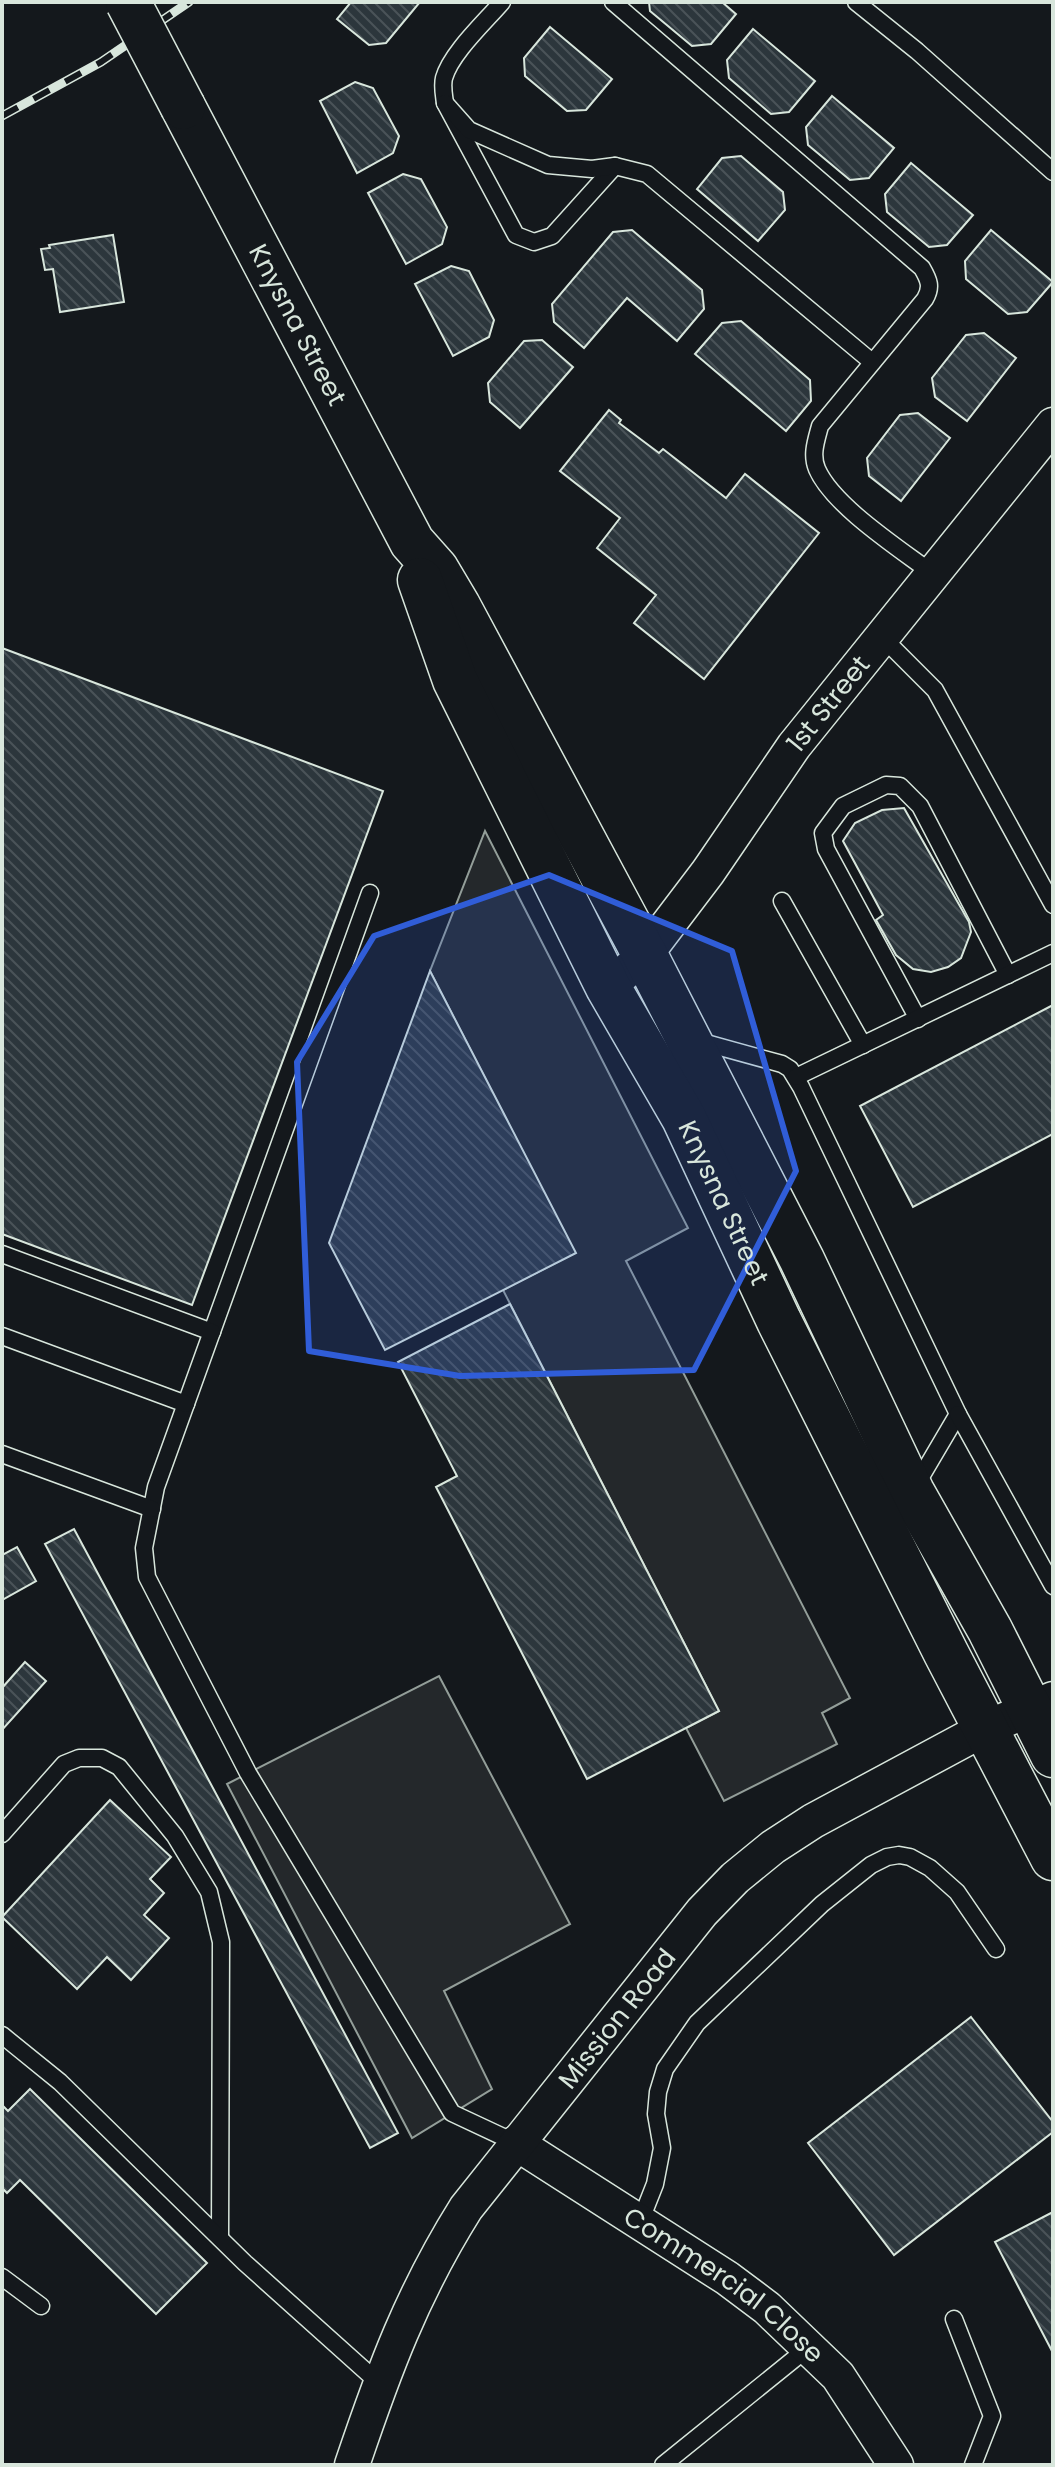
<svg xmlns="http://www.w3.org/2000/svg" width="1055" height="2467" font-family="Poppins,sans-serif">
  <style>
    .parking { fill: #24282b; stroke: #939e99; stroke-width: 2 }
    .building { fill: url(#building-back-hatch); stroke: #d8e6dc; stroke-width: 2 }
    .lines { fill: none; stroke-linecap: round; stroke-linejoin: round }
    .service-casing { stroke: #d8e6dc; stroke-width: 19 }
    .minor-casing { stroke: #d8e6dc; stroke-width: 37 }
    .trunk-casing { stroke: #d8e6dc; stroke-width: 47 }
    .service { stroke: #14181c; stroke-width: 16 }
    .minor { stroke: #14181c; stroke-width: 34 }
    .trunk { stroke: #14181c; stroke-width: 44 }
    .rail-casing { stroke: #d8e6dc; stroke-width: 9 }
    .rail { stroke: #14181c; stroke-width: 6; stroke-dasharray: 18; stroke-linecap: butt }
    .trunk-bridge-casing { stroke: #d8e6dc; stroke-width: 47; stroke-linecap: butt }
    .trunk-bridge { stroke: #14181c; stroke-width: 44 }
    .marked { fill: #305dd8; fill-opacity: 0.2; stroke: #305dd8; stroke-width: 6; stroke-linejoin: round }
    .labels { text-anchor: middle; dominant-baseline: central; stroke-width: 6; stroke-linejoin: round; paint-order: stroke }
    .street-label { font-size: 26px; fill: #d8e6dc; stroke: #14181c }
  </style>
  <defs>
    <pattern id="building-back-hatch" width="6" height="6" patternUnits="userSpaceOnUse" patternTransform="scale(2)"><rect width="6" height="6" fill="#2c363c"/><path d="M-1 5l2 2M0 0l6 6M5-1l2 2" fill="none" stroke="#4a5358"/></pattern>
  </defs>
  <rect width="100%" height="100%" fill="#14181c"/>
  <!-- parking -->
  <g class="parking">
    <path d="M485 831 688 1228 626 1261 850 1698 822 1713 837 1744 724 1801 686 1728 719 1711 503 1290 575 1253 430 971Z"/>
    <path d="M439 1676 570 1924 444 1991 492 2089 412 2138 227 1784Z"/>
  </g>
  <!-- building -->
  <g class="building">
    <path d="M351 2H420L386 43 369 45 337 19Z"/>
    <path d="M649 2H722L736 14 711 44 692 46 650 11Z"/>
    <path d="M550 27 612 79 586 110 567 111 525 76 524 58Z"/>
    <path d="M753 29 815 81 789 112 771 114 729 78 727 60Z"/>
    <path d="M355 82 373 88 399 136 393 153 357 173 320 101Z"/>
    <path d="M832 96 894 148 869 178 850 180 808 145 806 127Z"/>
    <path d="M741 156 783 192 785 210 758 241 697 189 722 158Z"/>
    <path d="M911 163 973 215 947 245 929 247 887 212 885 194Z"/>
    <path d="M403 174 421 179 447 227 442 244 406 264 368 193Z"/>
    <path d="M632 230 702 290 704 309 677 341 627 298 584 348 554 322 552 304 613 232Z"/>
    <path d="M991 230 1053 282 1027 312 1008 314 966 279 965 261Z"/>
    <path d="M113 235 124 302 60 312 53 269 45 270 41 249 50 248 49 245Z"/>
    <path d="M451 266 469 271 494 320 489 337 453 356 415 284Z"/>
    <path d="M741 321 810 380 811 401 786 431 695 354 722 323Z"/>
    <path d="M984 333 1016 358 967 421 935 397 932 378 966 335Z"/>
    <path d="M542 340 573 367 520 428 490 402 488 383 524 341Z"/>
    <path d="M609 410 621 420 619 423 659 453 663 449 726 498 745 474 819 533 704 679 634 623 656 595 597 548 620 518 560 471Z"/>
    <path d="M918 413 950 438 901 501 869 476 867 458 900 415Z"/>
    <path d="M2 648 383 791 192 1305 2 1234Z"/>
    <path d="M904 808 969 922 971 932 961 958 948 967 931 972 913 969 896 955 876 920 883 915 843 841 855 823 882 810Z"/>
    <path d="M430 971 576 1253 385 1350 329 1243Z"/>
    <path d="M1053 1005V1134L913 1207 860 1106Z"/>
    <path d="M510 1304 719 1711 587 1779 436 1487 457 1476 398 1362Z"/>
    <path d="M74 1529 398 2133 370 2148 45 1544Z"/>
    <path d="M17 1547 36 1581 2 1600V1555Z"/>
    <path d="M25 1662 46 1681 2 1730V1688Z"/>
    <path d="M110 1800 171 1857 150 1879 164 1893 144 1915 169 1938 131 1980 107 1957 77 1989 2 1917Z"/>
    <path d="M971 2017 1053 2122V2132L894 2255 808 2143Z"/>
    <path d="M30 2089 207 2263 156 2314 20 2180 7 2193 2 2188V2105L8 2111Z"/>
    <path d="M1053 2212V2353L995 2242Z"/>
  </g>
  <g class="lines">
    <!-- service casing -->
    <g class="service-casing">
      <g id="service">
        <path d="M502 2C485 22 451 53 444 78 442 86 444 95 445 103L516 235 534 242 552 236 615 166"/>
        <path d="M613 2 922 268C929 280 932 287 925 299L820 426C816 441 811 455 817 469 833 506 900 549 933 574"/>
        <path d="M856 2 917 51 1053 172"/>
        <path d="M445 103 469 130 548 165 592 169 615 166 647 174 872 362"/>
        <path d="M882 637 935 690 1053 905"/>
        <path d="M370 893 156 1487 144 1548 147 1577 248 1773 452 2113 516 2143"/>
        <path d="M782 901 863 1045"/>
        <path d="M918 1019 826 849 823 833 843 806 886 785 900 786 920 806 1008 975"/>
        <path d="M695 1040 782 1064 790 1069 801 1087 958 1414 915 1487"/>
        <path d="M796 1077 1053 953"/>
        <path d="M2 1254 212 1332"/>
        <path d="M2 1336 186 1404"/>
        <path d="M958 1414 1053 1586"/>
        <path d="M2 1454 152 1509"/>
        <path d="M2 1834 64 1764 79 1758H102L119 1767 175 1836 209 1892 221 1942 220 2238"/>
        <path d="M2 2035 60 2082 245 2263 380 2384"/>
        <path d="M640 2222 655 2184 662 2148 656 2114 658 2092 665 2069 697 2023 822 1904 871 1865 887 1857 899 1855 910 1857 930 1868 957 1892 996 1949"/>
        <path d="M2 2277 41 2306"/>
        <path d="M954 2319 992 2416 973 2465"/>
        <path d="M663 2465 809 2347"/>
      </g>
    </g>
    <!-- minor casing -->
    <g class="minor-casing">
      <g id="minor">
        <path id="s1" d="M608 987 645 955 708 872 794 746 1053 425"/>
        <path id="s2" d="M516 2143 727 2278 767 2308 838 2376 896 2465"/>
        <path id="s3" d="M352 2465C384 2370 412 2294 466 2208L702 1912 735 1878 773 1847 813 1821 986 1728 1053 1699"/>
      </g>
    </g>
    <!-- trunk casing -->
    <g class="trunk-casing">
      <g id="trunk">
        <path id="s4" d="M183 107 412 542 436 569 458 606 645 955 802 1260 912 1492 990 1630 1053 1755"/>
        <path id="s5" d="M420 580 455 680 608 987 684 1118 779 1321 946 1653 1053 1858"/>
      </g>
    </g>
    <!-- service -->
    <use href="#service" class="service"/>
    <!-- minor -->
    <use href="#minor" class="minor"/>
    <!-- trunk -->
    <use href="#trunk" class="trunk"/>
    <!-- rail casing -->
    <g class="rail-casing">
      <path id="rail" d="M2 116 101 62 189 2"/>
    </g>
    <!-- rail -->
    <use href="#rail" class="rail"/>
    <!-- trunk-bridge casing -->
    <g class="trunk-bridge-casing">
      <path id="trunk-bridge" d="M128 2 183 107"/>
    </g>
    <!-- trunk-bridge -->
    <use href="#trunk-bridge" class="trunk-bridge"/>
  </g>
  <!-- marked area -->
  <path class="marked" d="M549 875 732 951 796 1171 694 1370 460 1376 309 1351 297 1062 374 936Z"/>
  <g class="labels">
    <!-- street labels -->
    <g class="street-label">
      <text stroke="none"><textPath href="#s4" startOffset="246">Knysna Street</textPath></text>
      <text stroke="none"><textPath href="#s1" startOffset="360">1st Street</textPath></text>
      <text stroke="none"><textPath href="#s5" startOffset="694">Knysna Street</textPath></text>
      <text stroke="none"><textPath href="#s3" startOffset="524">Mission Road</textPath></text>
      <text stroke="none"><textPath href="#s2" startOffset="252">Commercial Close</textPath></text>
    </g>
  </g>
  <!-- border -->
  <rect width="1055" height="2467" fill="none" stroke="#d8e6dc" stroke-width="8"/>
</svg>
